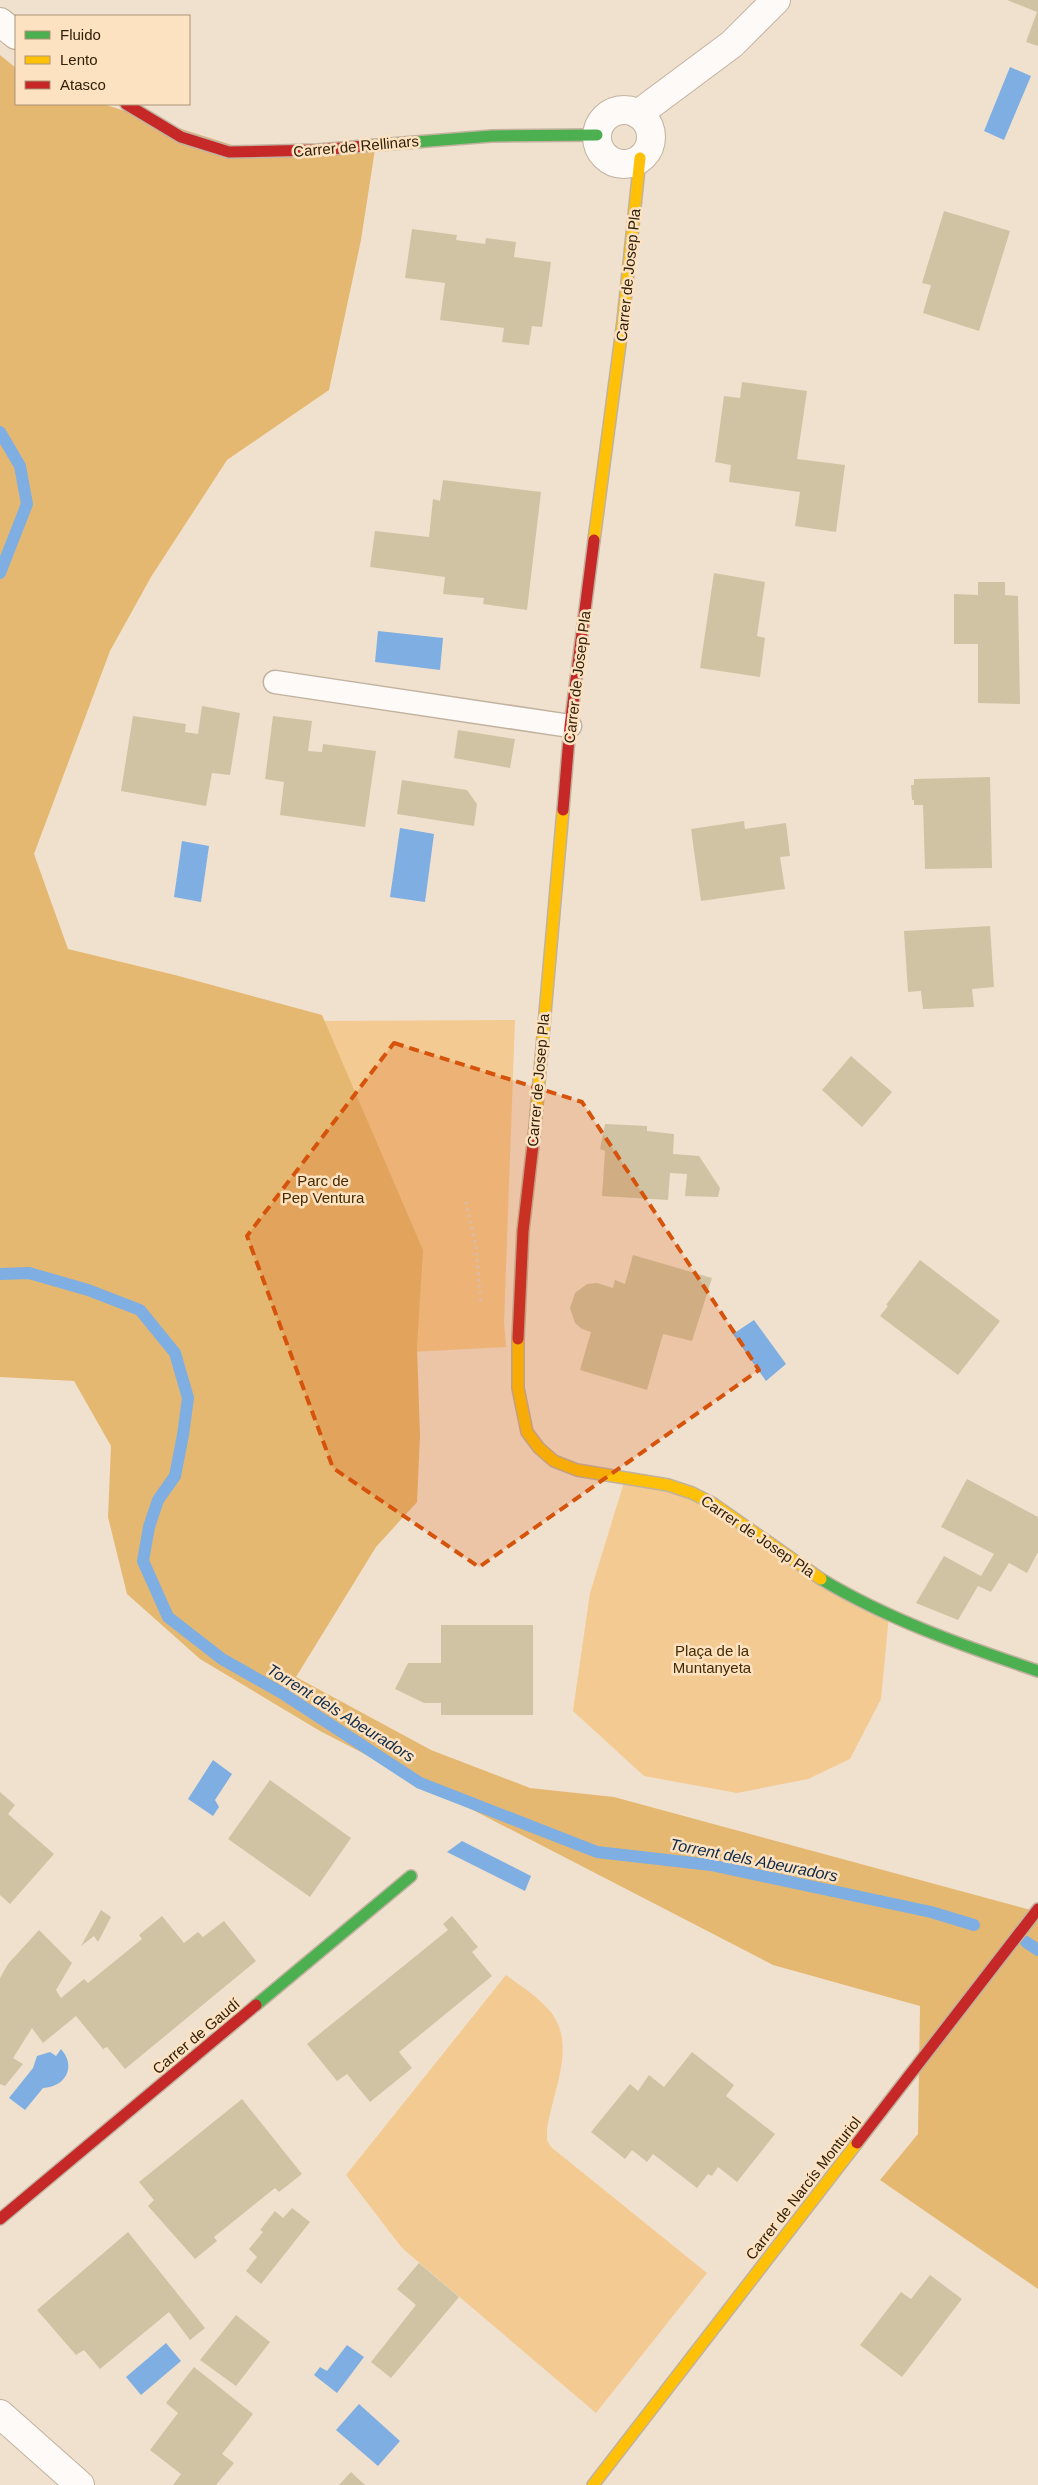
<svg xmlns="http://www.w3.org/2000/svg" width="1038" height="2485" font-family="Arial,sans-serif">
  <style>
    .green { fill: #f3ca92 }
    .forest { fill: #e5b872 }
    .water { fill: #7eaee2 }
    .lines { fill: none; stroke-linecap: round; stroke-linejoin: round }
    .stream { stroke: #7eaee2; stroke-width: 12 }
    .building { fill: #d0c3a3 }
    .lane-casing { stroke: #c1b29f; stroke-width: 25 }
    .street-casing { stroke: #c1b29f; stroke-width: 30 }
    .fast-casing { stroke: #c1b29f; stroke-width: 14 }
    .slow-casing { stroke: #c1b29f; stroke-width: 14 }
    .jam-casing { stroke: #c1b29f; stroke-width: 14 }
    .path { stroke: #dad5cf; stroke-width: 3; stroke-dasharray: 2.5 4; stroke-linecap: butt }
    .lane { stroke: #fdfaf8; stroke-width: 22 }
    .street { stroke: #fdfaf8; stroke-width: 28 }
    .fast { stroke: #4caf50; stroke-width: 11 }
    .slow { stroke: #ffc107; stroke-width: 11 }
    .jam { stroke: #c62828; stroke-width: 11 }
    .marked { fill: #d6530c; fill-opacity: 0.2; stroke: #d6530c; stroke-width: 4; stroke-dasharray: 10 6; stroke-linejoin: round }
    .labels { text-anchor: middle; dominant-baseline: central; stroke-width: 5; stroke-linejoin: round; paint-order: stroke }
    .street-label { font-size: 15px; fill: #312009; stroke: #fde2c1 }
    .park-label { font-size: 15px; fill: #462b00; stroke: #fde2c1 }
    .water-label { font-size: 16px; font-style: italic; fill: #0c2a4a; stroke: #fde2c1 }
  </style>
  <rect width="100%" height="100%" fill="#f0e1ce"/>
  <!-- green -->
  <g class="green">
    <path d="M21 842 56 955 312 1021 515 1020 504 1323 506 1347 295 1358 0 1242Z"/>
    <path d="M625 1479 668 1485 889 1615 881 1699 850 1759 808 1779 737 1793 644 1776 573 1711 590 1593Z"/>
    <path d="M506 1975C520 1986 536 1995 548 2009 579 2042 552 2092 547 2130V2140L551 2147 707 2273 596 2413 402 2248 346 2175Z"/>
  </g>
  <!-- forest -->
  <path class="forest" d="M0 55 16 68V104H103L254 152 376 143 361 240 329 390 227 460 151 577 110 651 34 854 68 949 175 975 322 1015 423 1250 417 1347 420 1436 417 1502 376 1547 296 1677 431 1750 530 1788 614 1797 1038 1912V2289L880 2180 918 2134 920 2006 773 1965 320 1731 200 1659 127 1594 108 1517 111 1446 74 1381 0 1377Z"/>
  <!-- water -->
  <g class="water">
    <path d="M1010 67 1031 76 1004 140 984 131Z"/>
    <path d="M378 631 443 638 440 670 375 662Z"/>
    <path d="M400 828 434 834 425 902 390 897Z"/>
    <path d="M182 841 209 846 201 902 174 897Z"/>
    <path d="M754 1320 786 1364 766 1381 733 1334Z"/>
    <path d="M213 1760 232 1774 215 1800 219 1807 213 1816 188 1799Z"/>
    <path d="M462 1841 531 1876 525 1891 447 1852Z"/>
    <path d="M61 2049C77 2067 65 2087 43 2088L25 2110 9 2098 33 2068 37 2056 50 2052 56 2056Z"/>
    <path d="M166 2343 181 2361 141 2395 126 2377Z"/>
    <path d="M347 2345 364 2357 337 2393 314 2375 320 2367 327 2371Z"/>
    <path d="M359 2404 400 2441 378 2466 336 2430Z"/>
  </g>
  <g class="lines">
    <!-- stream -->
    <g class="stream">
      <path d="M0 432 20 466 27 504 0 573"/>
      <path d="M0 1274 29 1273 88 1290 140 1310 175 1353 188 1398 183 1435 175 1476 158 1500 149 1527 143 1561 168 1617 222 1659 282 1693 420 1783 597 1852 711 1865 931 1912 974 1925"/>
      <path d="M1026 1942 1038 1950"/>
    </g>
  </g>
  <!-- building -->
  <g class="building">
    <path d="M1007 0H1038V46L1026 42 1037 12Z"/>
    <path d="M944 211 1010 231 979 331 923 313 931 285 922 283Z"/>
    <path d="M412 229 457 235 456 240 485 244 486 238 516 242 514 257 551 262 542 327 532 326 529 345 502 342 504 328 440 320 445 283 405 278Z"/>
    <path d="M742 382 807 391 797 459 845 465 836 532 795 526 800 492 729 482 731 465 715 462 724 396 740 398Z"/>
    <path d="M443 480 541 492 527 610 483 604 484 598 443 594 445 577 370 567 375 531 429 537 433 499 440 501Z"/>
    <path d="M714 573 765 582 757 636 765 638 760 677 700 668Z"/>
    <path d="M978 582H1005V595L1018 596 1020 704 978 703V644H954V594L978 595Z"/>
    <path d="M202 706 240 713 230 775 212 773 206 806 121 791 133 716 186 724 185 732 198 734Z"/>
    <path d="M273 716 312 721 308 751 322 752 323 744 376 751 365 827 280 815 284 782 265 779Z"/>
    <path d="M458 730 515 739 510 768 454 758Z"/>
    <path d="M990 777 992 868 925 869 923 805H914V800H912L911 785H914V779Z"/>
    <path d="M402 780 467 790 477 804 474 826 397 814Z"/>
    <path d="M744 821 745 829 786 823 790 856 780 857 785 889 701 901 691 829Z"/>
    <path d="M990 926 994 987 972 989 974 1007 923 1009 921 991 908 992 904 931Z"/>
    <path d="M851 1056 892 1092 862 1127 822 1090Z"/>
    <path d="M605 1124 647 1126V1131L674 1134 673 1154 699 1156 720 1188 718 1197 685 1196 687 1174 670 1173 668 1200 602 1196 605 1151 600 1149Z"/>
    <path d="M633 1255 712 1278 692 1341 663 1334 647 1390 580 1370 591 1332 582 1329 575 1323 570 1308 575 1293 587 1284 597 1283 613 1288 615 1280 625 1284Z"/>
    <path d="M920 1260 1000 1321 958 1375 880 1316 888 1306 886 1305Z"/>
    <path d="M967 1479 1038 1517V1552L1027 1573 1009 1563 991 1592 978 1586 958 1620 916 1603 944 1556 981 1576 994 1554 941 1527Z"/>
    <path d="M441 1625H533V1715H441V1703H424L395 1689 408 1663H441Z"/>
    <path d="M270 1780 351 1838 310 1897 228 1839Z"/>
    <path d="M0 1792 15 1805 8 1814 54 1854 10 1904 0 1895Z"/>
    <path d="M101 1910 111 1917 98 1942 94 1936 81 1946Z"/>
    <path d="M162 1916 184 1943 198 1932 203 1937 224 1921 256 1961 125 2069 107 2047 103 2049 76 2016 43 2043 32 2028 13 2058 23 2064 5 2086 0 2084V1978L8 1964 39 1930 72 1963 56 1990 61 1998 84 1979 88 1983 142 1939 139 1935Z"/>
    <path d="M452 1916 478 1947 472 1952 492 1976 399 2052 412 2068 370 2102 347 2074 337 2081 307 2044 448 1930 443 1924Z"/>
    <path d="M692 2052 734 2085 726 2096 775 2134 737 2182 718 2167 712 2176 708 2174 697 2188 653 2154 647 2162 632 2150 625 2159 591 2132 630 2084 638 2091 649 2075 664 2087Z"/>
    <path d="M242 2099 302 2174 279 2192 275 2188 214 2237 217 2241 195 2259 148 2206 154 2200 139 2182Z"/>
    <path d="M292 2208 310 2222 261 2284 246 2271 257 2257 249 2249 263 2232 260 2230 275 2211 283 2218Z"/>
    <path d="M128 2232 205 2328 190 2340 169 2312 100 2369 84 2350 76 2355 37 2310Z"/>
    <path d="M419 2263 459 2297 391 2378 371 2362 416 2305 397 2289Z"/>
    <path d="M930 2275 962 2299 902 2377 860 2345 901 2292 911 2299Z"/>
    <path d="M236 2315 270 2342 236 2386 200 2360Z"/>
    <path d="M194 2367 253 2414 222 2454 234 2463 216 2485H173L181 2474 150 2450 178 2413 166 2403Z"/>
    <path d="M351 2472 365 2485H339Z"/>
  </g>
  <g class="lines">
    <!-- lane casing -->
    <g class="lane-casing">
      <path id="lane" d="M275 682 570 726"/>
    </g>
    <!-- street casing -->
    <g class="street-casing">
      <g id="street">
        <path d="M0 22 16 35"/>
        <circle cx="624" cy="137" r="27"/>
        <path d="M638 114 732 44 776 0"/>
        <path d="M0 2414 80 2485"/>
      </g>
    </g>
    <!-- fast casing -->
    <g class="fast-casing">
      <g id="fast">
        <path d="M365 146 492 136 597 135"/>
        <path d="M821 1579C889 1620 964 1646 1038 1671"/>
        <path d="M256 2005 411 1876"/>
      </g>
    </g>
    <!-- slow casing -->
    <g class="slow-casing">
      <g id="slow">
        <path d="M594 540 623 321 640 158"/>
        <path d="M535 1127 563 810"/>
        <path d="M518 1339V1388L527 1432 539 1448 554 1461 577 1470 668 1485 692 1493 712 1503 821 1579"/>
        <path d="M593 2485 857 2143"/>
      </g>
    </g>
    <!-- jam casing -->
    <g class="jam-casing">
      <g id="jam">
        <path d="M126 104 181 137 229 152 318 150 365 146"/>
        <path d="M563 810 570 726 594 540"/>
        <path d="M518 1339 523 1231 535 1127"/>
        <path d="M857 2143 1038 1909"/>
        <path d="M0 2219 256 2005"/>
      </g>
    </g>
    <!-- path -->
    <path class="path" d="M466 1202 476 1246 481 1305"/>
    <!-- lane -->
    <use href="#lane" class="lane"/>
    <!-- street -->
    <use href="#street" class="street"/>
    <!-- fast -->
    <use href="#fast" class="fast"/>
    <!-- slow -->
    <use href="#slow" class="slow"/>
    <!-- jam -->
    <use href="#jam" class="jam"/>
  </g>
  <!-- marked area -->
  <path class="marked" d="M394 1043 582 1102 759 1370 479 1567 333 1468 247 1236Z"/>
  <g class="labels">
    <!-- street labels -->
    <g class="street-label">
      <text transform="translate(356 146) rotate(-5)">Carrer de Rellinars</text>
      <text transform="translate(628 275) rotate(-84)">Carrer de Josep Pla</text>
      <text transform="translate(577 677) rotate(-83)">Carrer de Josep Pla</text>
      <text transform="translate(538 1080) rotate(-85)">Carrer de Josep Pla</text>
      <text transform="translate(758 1536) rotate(34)">Carrer de Josep Pla</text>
      <text transform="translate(196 2036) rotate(-40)">Carrer de Gaudí</text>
      <text transform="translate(803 2188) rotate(-52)">Carrer de Narcís Monturiol</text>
    </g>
    <!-- park labels -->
    <g class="park-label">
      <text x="323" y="1180">Parc de<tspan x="323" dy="17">Pep Ventura</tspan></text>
      <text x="712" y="1650">Plaça de la<tspan x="712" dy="17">Muntanyeta</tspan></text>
    </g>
    <!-- water labels -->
    <g class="water-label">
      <text transform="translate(341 1713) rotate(32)">Torrent dels Abeuradors</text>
      <text transform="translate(754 1860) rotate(11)">Torrent dels Abeuradors</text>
    </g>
  </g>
  <!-- legend -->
  <rect x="15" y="15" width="175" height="90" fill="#fde2c1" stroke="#ab9477"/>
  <rect x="25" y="31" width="25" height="8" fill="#4caf50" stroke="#ab9477"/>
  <text x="60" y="40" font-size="15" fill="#312009">Fluido</text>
  <rect x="25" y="56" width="25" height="8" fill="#ffc107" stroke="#ab9477"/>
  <text x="60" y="65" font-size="15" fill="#312009">Lento</text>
  <rect x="25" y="81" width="25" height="8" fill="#c62828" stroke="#ab9477"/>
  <text x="60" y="90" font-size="15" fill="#312009">Atasco</text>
</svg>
